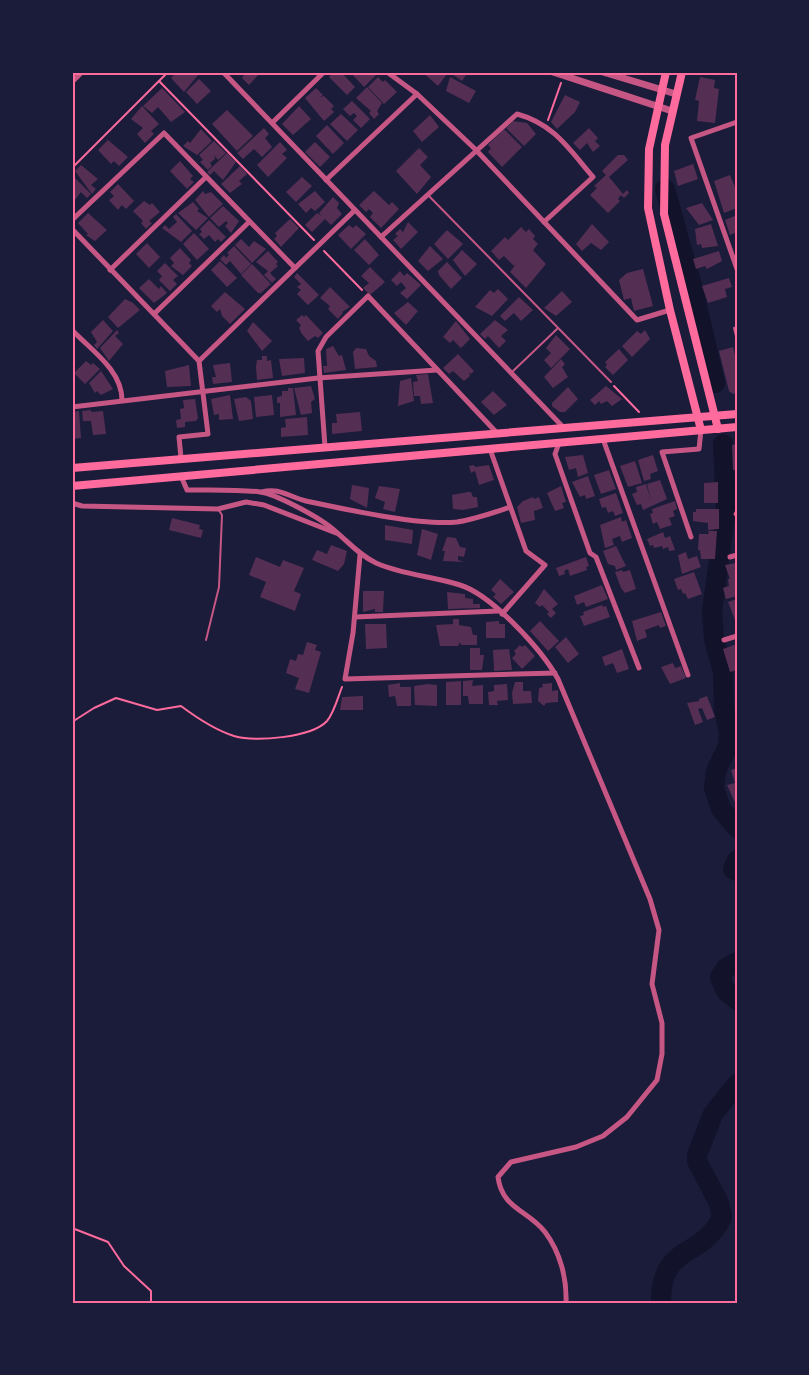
<svg xmlns="http://www.w3.org/2000/svg" width="809" height="1375" font-family="'Roboto Serif',serif">
  <style>
    .lines { fill: none; stroke-linecap: round; stroke-linejoin: round }
    .river { stroke: #12122b; stroke-width: 20 }
    .building { fill: #542f53 }
    .path { stroke: #ff6b9d; stroke-width: 2 }
    .service { stroke: #c65784; stroke-width: 2 }
    .minor { stroke: #c65784; stroke-width: 5 }
    .tertiary { stroke: #c65784; stroke-width: 7 }
    .primary { stroke: #ff6b9d; stroke-width: 8 }
    .neatline { fill: none; stroke: #ff6b9d; stroke-width: 2 }
  </style>
  <rect width="100%" height="100%" fill="#1b1b3a"/>
  <g class="lines">
    <!-- river -->
    <g class="river">
      <path d="M665 189 693 289 715 383"/>
      <path d="M723 444 726 509 712 611 714 639 723 672 724 710 729 732 728 746 716 771 714 788 721 809 737 828"/>
      <path d="M737 860 733 869 737 871"/>
      <path d="M737 962 726 968 720 977 726 991 737 1000"/>
      <path d="M661 1303C660 1243 702 1260 722 1217L719 1203 697 1161V1155L713 1114 737 1084"/>
    </g>
  </g>
  <!-- building -->
  <g class="building">
    <path d="M177 72H197L199 74 184 92 171 78Z"/>
    <path d="M246 72H261L249 85 242 78Z"/>
    <path d="M334 72H341L355 87 347 95 329 77Z"/>
    <path d="M350 72H375L377 74 364 87Z"/>
    <path d="M422 72H443L447 74 438 86Z"/>
    <path d="M453 72H468L462 81 452 74Z"/>
    <path d="M378 77 383 82 385 80 397 92 384 104 368 87Z"/>
    <path d="M450 77 476 91 469 103 446 91Z"/>
    <path d="M700 77 715 80 714 88 719 89 715 123 697 121 699 101 695 100Z"/>
    <path d="M199 79 211 91 197 104 186 92Z"/>
    <path d="M367 87 382 103 377 111 379 114 374 119 369 113 371 111 356 98Z"/>
    <path d="M162 88 185 112 171 122 158 107 152 113 143 106Z"/>
    <path d="M316 88 323 95 320 97 324 96 334 106 331 109 334 112 324 121 305 98Z"/>
    <path d="M565 95 580 102 575 112 557 129 551 122Z"/>
    <path d="M352 101 370 119 361 128 353 120 357 116 354 113 350 116 343 109Z"/>
    <path d="M142 106 159 124 151 131 154 134 145 143 137 134 143 128 131 119Z"/>
    <path d="M299 106 311 119 293 135 282 124Z"/>
    <path d="M227 110 253 136 237 151 212 124Z"/>
    <path d="M341 114 358 130 347 141 330 124Z"/>
    <path d="M430 115 439 127 422 142 413 131Z"/>
    <path d="M513 121 527 123 536 134 524 146 506 128Z"/>
    <path d="M327 125 344 143 333 154 316 136Z"/>
    <path d="M264 128 269 134 265 138 272 147 262 157 254 149 243 159 237 153Z"/>
    <path d="M589 128 598 138 595 141 600 146 593 152 587 143 580 150 573 143Z"/>
    <path d="M201 129 212 141 197 155 183 146 188 141 190 143Z"/>
    <path d="M504 129 522 147 502 167 488 152 491 148 488 145Z"/>
    <path d="M108 140 128 157 119 166 114 161 111 164 98 150Z"/>
    <path d="M214 141 226 153 218 160 214 155 215 159 210 163 212 166 208 170 200 162 203 160 199 155Z"/>
    <path d="M280 142 287 150 282 154 287 158 268 177 257 165Z"/>
    <path d="M315 142 330 157 320 167 305 152Z"/>
    <path d="M419 148 428 157 420 165 431 177 417 194 396 171Z"/>
    <path d="M227 153 236 162 223 180 214 171 210 175 207 172Z"/>
    <path d="M618 155H624L628 160 609 177 623 194 627 190 629 193 624 198 621 195 618 199 620 201 608 213 590 195 597 188 594 186 606 175 602 171Z"/>
    <path d="M180 161 193 176 190 179 194 182 187 189 170 171Z"/>
    <path d="M693 164 698 179 678 186 674 171Z"/>
    <path d="M81 165 98 179 91 185 96 189 92 194 75 171Z"/>
    <path d="M240 166 247 174 239 181 242 184 230 193 221 184Z"/>
    <path d="M730 175 737 192V208L724 213 714 181Z"/>
    <path d="M74 177 91 194 87 198 81 192 75 200 72 197Z"/>
    <path d="M302 177 312 186 296 202 286 192Z"/>
    <path d="M118 184 134 201 126 209 122 205 118 210 109 200 114 196 110 192Z"/>
    <path d="M203 191 205 194 211 192 223 204 209 217 195 200Z"/>
    <path d="M315 191 325 202 315 211 311 208 306 213 298 204Z"/>
    <path d="M374 191 389 205 392 202 399 209 381 228 370 217 373 213 369 209 366 212 359 205Z"/>
    <path d="M333 197 339 203 337 208 342 214 331 225 325 219 312 232 305 225 317 213 322 216 319 213Z"/>
    <path d="M144 201 150 205 152 203 160 212 149 221 152 223 146 229 141 223 143 221 133 211Z"/>
    <path d="M193 202 199 209 197 211 208 218 196 230 178 213Z"/>
    <path d="M702 203 713 220 699 225 686 208Z"/>
    <path d="M223 206 239 221 231 233 225 226 228 223 226 221 219 227 210 218Z"/>
    <path d="M88 213 107 230 95 241 86 235 88 234 78 223Z"/>
    <path d="M176 214 192 231 181 242 162 228 165 225 169 229 177 222 173 217Z"/>
    <path d="M737 215V232L730 235 725 220Z"/>
    <path d="M290 219 299 228 281 247 274 239 277 236 275 233Z"/>
    <path d="M209 220 226 237 221 242 218 239 215 242 209 235 204 239 199 234 202 232 200 229Z"/>
    <path d="M408 222 418 232 401 249 393 240 398 236 395 234 400 229 403 232Z"/>
    <path d="M592 224 609 242 601 250 591 243 582 251 576 244Z"/>
    <path d="M711 224 718 246 702 248 701 244 697 245 695 229Z"/>
    <path d="M349 225 353 228 356 225 366 234 351 249 338 235Z"/>
    <path d="M521 227 526 232 529 229 535 236 533 239 538 244 533 250 546 264 526 288 510 272 516 264 514 266 504 256 499 260 491 251 505 237 508 240Z"/>
    <path d="M447 230 463 244 448 259 434 244Z"/>
    <path d="M194 233 209 249 197 260 183 244Z"/>
    <path d="M241 239 249 247 254 241 266 249 252 263 235 245Z"/>
    <path d="M365 239 379 255 369 265 354 250Z"/>
    <path d="M147 243 160 257 149 268 136 254Z"/>
    <path d="M234 246 251 264 241 274 230 261 226 265 220 259 224 255 226 258 229 255 227 253Z"/>
    <path d="M430 246 443 259 428 271 418 261Z"/>
    <path d="M180 248 191 260 189 263 192 266 183 275 171 266 174 263 170 258Z"/>
    <path d="M462 250 477 264 465 276 453 260Z"/>
    <path d="M268 251 278 262 276 264 278 266 270 273 276 279 272 283 264 275 268 271 256 262Z"/>
    <path d="M719 251 722 261 707 269 705 266 696 269 693 259Z"/>
    <path d="M220 261 237 278 227 287 211 270Z"/>
    <path d="M447 262 462 278 451 289 439 275 438 271Z"/>
    <path d="M165 263 178 276 173 280 177 284 170 291 159 280 162 276 157 271Z"/>
    <path d="M252 264 271 284 261 293H258L241 275Z"/>
    <path d="M370 267 385 282 370 295 363 288 369 283 361 276Z"/>
    <path d="M643 269 653 306 634 311 631 298 624 300 619 280 627 273Z"/>
    <path d="M400 271 404 276 407 273 421 285 407 299 400 293 406 288 401 282 397 286 391 280Z"/>
    <path d="M297 273 319 295 308 305 297 294 301 290 297 287 301 284 294 277Z"/>
    <path d="M729 278 732 287 725 289 727 297 708 303 702 286Z"/>
    <path d="M149 279 159 289 161 286 167 293 154 303 139 288Z"/>
    <path d="M330 287 350 307 342 312 343 313 338 319 328 309 330 306 320 298Z"/>
    <path d="M498 289 508 299 492 316 475 307 490 290 494 293Z"/>
    <path d="M562 291 572 302 556 316 544 308Z"/>
    <path d="M225 292 245 309 230 324 222 316 220 309 217 312 211 306Z"/>
    <path d="M519 297 533 310 521 321 514 313 505 321 500 316Z"/>
    <path d="M125 299 133 303 140 310 118 328 108 317Z"/>
    <path d="M408 302 418 311 406 325 394 313Z"/>
    <path d="M302 315 304 317 306 315 323 333 318 338 315 336 308 341 302 334 299 328 301 325 296 320Z"/>
    <path d="M103 320 113 331 97 349 94 345 97 342 91 332Z"/>
    <path d="M495 320 508 330 501 336 506 341 499 348 488 336 485 339 480 334Z"/>
    <path d="M456 321 470 339 461 348 453 340 450 343 443 337Z"/>
    <path d="M253 322 272 341 262 351 247 331Z"/>
    <path d="M117 330 119 333 115 336 123 344 109 361 100 348Z"/>
    <path d="M645 330 650 339 632 357 622 346 637 331 641 334Z"/>
    <path d="M556 335 570 349 551 368 544 360 551 353 546 348Z"/>
    <path d="M333 346 339 356 342 355 346 370 324 373 323 366H327L326 349Z"/>
    <path d="M733 347 737 363V393L733 394 729 391 719 351Z"/>
    <path d="M356 348 366 349 369 356 376 361 377 367 355 369 353 352Z"/>
    <path d="M619 349 628 360 613 375 605 367 607 365 605 362Z"/>
    <path d="M458 354 474 371 471 374 469 372 470 376 464 381 453 371 449 374 443 368Z"/>
    <path d="M262 356H267V361L271 360 273 378 257 380 256 367 257 360H262Z"/>
    <path d="M304 358 305 373 282 376 279 359Z"/>
    <path d="M561 359 565 364 562 367 568 377 553 388 544 377Z"/>
    <path d="M86 361 91 365 93 363 100 369 85 384 74 373Z"/>
    <path d="M230 363 232 382 213 384 212 377H216L213 365Z"/>
    <path d="M189 365 191 386 167 387 165 371Z"/>
    <path d="M101 371 113 389 101 395 97 391 95 393 89 383Z"/>
    <path d="M428 374 433 403 421 404 420 396H414L413 382 418 381 416 375Z"/>
    <path d="M411 378 414 401 398 406 400 381Z"/>
    <path d="M311 386 315 399 311 402 312 413 301 415 294 388Z"/>
    <path d="M606 386 622 399 612 406 607 401 601 404 599 401 595 405 590 400Z"/>
    <path d="M568 387 578 399 565 412H560L552 406V403Z"/>
    <path d="M288 388H293L296 415 280 417V403H277V397L282 396V391H288Z"/>
    <path d="M493 391 507 405 494 415 481 402Z"/>
    <path d="M230 395 233 419 219 420V414L214 415 211 399Z"/>
    <path d="M272 395 274 415 256 417 254 397Z"/>
    <path d="M246 397 251 401 253 419 239 421 234 399Z"/>
    <path d="M195 399 198 418 196 421 185 422V427L177 428 176 420 181 419 180 409 184 408 183 400Z"/>
    <path d="M91 410V412L103 411 106 434 93 435 91 421H83L82 411Z"/>
    <path d="M79 411 81 438 72 439V412Z"/>
    <path d="M360 412 362 431 332 434V423H337L336 414Z"/>
    <path d="M307 417 308 435 281 437V428L286 427 285 419Z"/>
    <path d="M737 444V470H733L732 445Z"/>
    <path d="M583 455 588 473 578 477 576 468 569 470 565 457Z"/>
    <path d="M653 455 658 471 650 474 651 479 644 481 638 460Z"/>
    <path d="M635 461 642 483 628 487 620 466Z"/>
    <path d="M474 465 475 467 489 465 494 480 479 485 475 471 471 473 469 466Z"/>
    <path d="M609 470 616 489 601 494 594 475Z"/>
    <path d="M588 476 595 496 586 499 585 495 580 497 572 482Z"/>
    <path d="M660 480 667 499 643 510 641 504 637 505 632 494 637 492 636 487 646 484 651 501 647 484Z"/>
    <path d="M718 482V503H704V483Z"/>
    <path d="M352 485 369 488 367 508 350 499Z"/>
    <path d="M379 486 400 489 395 512 383 509 385 502 375 498Z"/>
    <path d="M561 486 566 502 562 503 564 508 555 511 547 493Z"/>
    <path d="M468 492H471L473 497H477L478 507 463 510 453 509 452 495Z"/>
    <path d="M616 493 623 513 615 516 613 511 608 513 606 507 602 508 599 499Z"/>
    <path d="M533 497 534 499 539 497 543 508 534 511 535 520 521 523 517 507 523 501Z"/>
    <path d="M675 501 677 509 673 511 675 516 669 518 672 525 660 529 657 522 653 524 650 514 653 513 652 509Z"/>
    <path d="M696 509H719V529L708 530V523L693 521V512H696Z"/>
    <path d="M621 517 622 522 626 520 632 538 622 542 620 536 612 539 614 545 605 548 600 525Z"/>
    <path d="M172 518 200 525 199 529 203 530 201 538 169 530Z"/>
    <path d="M385 525 413 530 412 544 385 540Z"/>
    <path d="M422 529 438 534 431 560 417 555Z"/>
    <path d="M708 531H717L715 559H701L700 550H698L699 534H709Z"/>
    <path d="M663 532 665 538 670 536 675 550 669 551 668 547 663 549 662 546 654 548 653 545 650 546 647 539Z"/>
    <path d="M447 537 456 538 460 547 466 548 464 557 458 556V560L464 562 443 561 445 551H442Z"/>
    <path d="M331 545 347 551 344 564 338 571 312 560 317 550 327 554Z"/>
    <path d="M616 546 626 566 616 570 615 566 608 564 603 551Z"/>
    <path d="M686 552 688 559 697 556 701 567 682 574 678 555Z"/>
    <path d="M256 557 280 567 283 560 304 568 294 591 301 594 295 611 260 597 266 582 249 575Z"/>
    <path d="M586 557 589 566 586 567 587 570 570 576 568 569 564 571 565 574 559 576 556 568Z"/>
    <path d="M736 563 737 596 726 599 723 588 729 586 728 579H730L725 565Z"/>
    <path d="M622 570 623 572 630 570 636 589 625 593 621 588 615 572Z"/>
    <path d="M694 572 702 594 688 599 685 593 683 594 681 589 678 590 674 579Z"/>
    <path d="M500 579 514 592 501 604 493 597 496 594 491 590Z"/>
    <path d="M602 585 608 599 586 607 584 602 577 605 574 596Z"/>
    <path d="M544 589 558 604 552 609 556 613 551 618 547 614 549 612 542 605 540 607 535 603Z"/>
    <path d="M363 591H384L383 612H375V609L363 612Z"/>
    <path d="M447 592 465 594V598L473 599V604H480V608L448 609Z"/>
    <path d="M737 599V620H735L728 602Z"/>
    <path d="M602 605 603 607 606 606 610 617 584 626 580 616 584 615 583 612Z"/>
    <path d="M661 612 666 626 660 628 659 625 645 630 647 637 637 641 632 621Z"/>
    <path d="M453 619H459V625L471 627 473 635H477V645H461L460 642 458 646H440L436 625 453 624Z"/>
    <path d="M499 621V624H505V638H486V622Z"/>
    <path d="M540 621 559 641 548 651 530 631Z"/>
    <path d="M365 624H386L387 648 366 649Z"/>
    <path d="M566 637 579 654 568 663 555 647Z"/>
    <path d="M307 642 317 645 315 650 321 652 309 693 295 689 299 678 286 673 290 659 296 661 298 654 303 655Z"/>
    <path d="M737 644V670L730 672 723 649Z"/>
    <path d="M520 645 522 647 525 645 535 656 522 669 512 658 516 654 514 651Z"/>
    <path d="M470 648H480V655H484L482 670H470Z"/>
    <path d="M509 649 512 670 494 671 493 650Z"/>
    <path d="M622 649 629 669 617 673 613 663 605 666 602 657Z"/>
    <path d="M673 663 675 668 681 666 686 678 670 684 661 667Z"/>
    <path d="M473 680 472 686 483 685V704H469L468 696H463V681Z"/>
    <path d="M461 681V705H446V682Z"/>
    <path d="M515 682H523V691H531L532 703 513 704 512 693Z"/>
    <path d="M400 683V687H411V706H397L395 696 389 697 388 685Z"/>
    <path d="M552 683V691L558 690V702L546 703 544 706 538 701 539 688 543 687 542 684Z"/>
    <path d="M428 684 437 685V706L415 705 414 686Z"/>
    <path d="M507 684 508 700 497 701 498 705H489L488 692 494 691V685Z"/>
    <path d="M363 696V710H340L342 697Z"/>
    <path d="M707 696 715 717 707 720 702 708 698 709 703 722 695 725 687 703 699 701V699Z"/>
    <path d="M737 768 736 786 737 807 727 785 735 783 731 770Z"/>
  </g>
  <g class="lines">
    <!-- path -->
    <g class="path">
      <path d="M159 81 314 240"/>
      <path d="M548 120 561 83"/>
      <path d="M72 168 168 72"/>
      <path d="M324 251 362 290"/>
      <path d="M614 386 639 412"/>
      <path d="M72 722 94 708 116 698 157 710 181 706C197 718 215 730 234 736 255 742 311 738 327 721 334 713 338 697 342 687"/>
      <path d="M72 1228 108 1242 124 1266 151 1291V1303"/>
    </g>
    <!-- service -->
    <g class="service">
      <path d="M428 195 611 382"/>
      <path d="M737 327 734 328 737 340"/>
      <path d="M511 373 557 329"/>
      <path d="M206 640 219 587 222 515 218 509"/>
    </g>
    <!-- minor -->
    <g class="minor">
      <path d="M223 72 564 428"/>
      <path d="M387 72 417 94 475 149 637 320 670 310"/>
      <path d="M72 82 82 72"/>
      <path d="M737 122 691 138 737 269"/>
      <path d="M272 123 324 72"/>
      <path d="M326 180 417 94"/>
      <path d="M72 220 164 133 295 268"/>
      <path d="M72 229 199 361 208 434 179 437 181 458"/>
      <path d="M381 237 517 114C554 124 569 149 593 177L544 222"/>
      <path d="M110 270 206 177"/>
      <path d="M154 314 249 222"/>
      <path d="M72 330C91 350 122 370 122 400"/>
      <path d="M199 361 355 210"/>
      <path d="M72 407 318 378 437 370"/>
      <path d="M603 439 688 675"/>
      <path d="M559 443 555 454 590 553 596 557 639 668"/>
      <path d="M325 447 318 351 326 337 368 296 497 433"/>
      <path d="M490 449 526 551 545 565 502 614"/>
      <path d="M181 476 187 490C211 490 236 489 260 492 276 494 316 516 329 526 346 539 357 554 376 563 403 575 432 576 460 585 492 595 542 650 558 679L650 899 659 930 652 984 662 1023V1054L657 1080 627 1117 603 1136 576 1147 511 1162 498 1177C502 1209 528 1210 545 1232 560 1252 567 1278 566 1303"/>
      <path d="M262 492C279 487 289 497 306 501 344 509 420 526 457 522 476 519 493 513 510 507"/>
      <path d="M72 503 82 506 218 509 246 502 264 505 336 533"/>
      <path d="M736 514 737 513"/>
      <path d="M691 537 662 452 699 449 701 430"/>
      <path d="M360 555 353 633 345 679 555 673"/>
      <path d="M730 557 737 555"/>
      <path d="M355 617 498 611"/>
      <path d="M724 640 737 636"/>
    </g>
    <!-- tertiary -->
    <g class="tertiary">
      <path d="M553 72 672 111"/>
      <path d="M603 72 676 94"/>
    </g>
    <!-- primary -->
    <g class="primary">
      <path d="M666 72 649 149 648 208 670 310 701 430"/>
      <path d="M682 72 665 145 664 214 718 429"/>
      <path d="M72 468 737 414"/>
      <path d="M72 486 737 427"/>
    </g>
  </g>
  <!-- border -->
  <rect width="809" height="1375" fill="none" stroke="#1b1b3a" stroke-width="147"/>
  <rect x="74" y="74" width="662" height="1228" class="neatline"/>
</svg>
